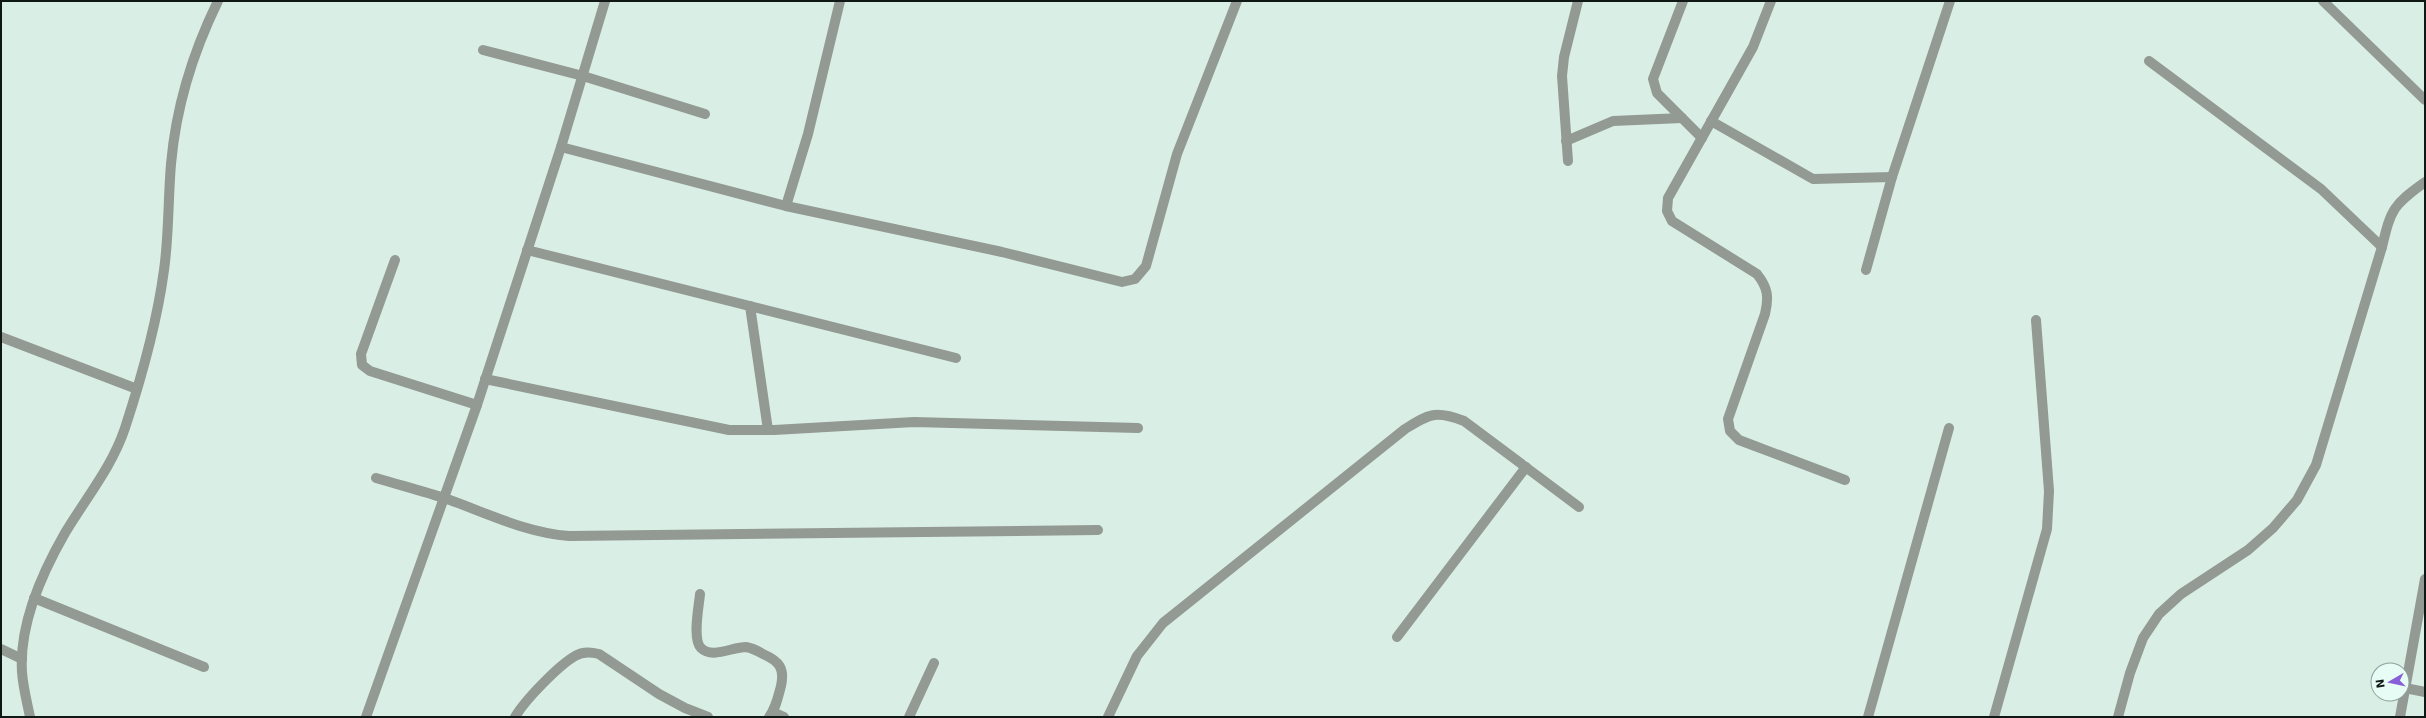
<svg xmlns="http://www.w3.org/2000/svg" width="2426" height="718" font-family="'DejaVu Sans',sans-serif">
  <style>
    .lines { fill: none; stroke-linecap: round; stroke-linejoin: round }
    .street { stroke: #939993; stroke-width: 10 }
  </style>
  <rect width="100%" height="100%" fill="#d9efe6"/>
  <g class="lines">
    <!-- street -->
    <g class="street">
      <path d="M1683 1 1653 79 1657 93 1702 138"/>
      <path d="M1771 1 1753 47 1668 198 1667 211 1672 221 1757 274C1768 288 1769 297 1765 314L1728 419 1730 431 1739 440 1845 480"/>
      <path d="M2323 1 2425 100"/>
      <path d="M483 50 583 76 705 114"/>
      <path d="M2149 61 2321 189 2382 247"/>
      <path d="M1711 121 1813 179 1892 177"/>
      <path d="M1566 141 1613 121 1682 118"/>
      <path d="M561 147 786 206 1002 252 1122 282 1135 279 1146 266 1177 154 1237 1"/>
      <path d="M1568 161 1562 76 1564 57 1578 1"/>
      <path d="M786 206 808 134 840 1"/>
      <path d="M527 250 956 358"/>
      <path d="M395 260 361 354 362 365 370 371 477 405"/>
      <path d="M1866 270 1892 177 1950 1"/>
      <path d="M750 306 768 430"/>
      <path d="M1 337 137 389"/>
      <path d="M485 379 729 430H774L914 422 1138 428"/>
      <path d="M376 478C399 485 423 491 447 499 487 513 526 533 569 536L1098 530"/>
      <path d="M700 594C699 606 692 639 701 648 712 659 732 647 746 647 752 648 758 651 763 654 779 661 785 668 781 686 778 697 776 708 769 717"/>
      <path d="M34 598 204 667"/>
      <path d="M1397 637 1526 467"/>
      <path d="M1 649 22 659"/>
      <path d="M2405 688 2425 692"/>
      <path d="M773 712 784 717"/>
      <path d="M30 717C27 702 23 687 22 672 19 625 42 573 65 533 86 498 112 467 125 428 142 376 157 323 164 270 169 235 168 199 171 164 176 107 193 52 218 1"/>
      <path d="M366 717 477 405 561 147 605 1"/>
      <path d="M515 717C525 700 558 666 575 656 583 651 591 652 599 654L659 694 685 708 708 717"/>
      <path d="M909 717 934 663"/>
      <path d="M1108 717 1137 656 1163 623 1405 429C1429 414 1435 410 1464 421L1579 507"/>
      <path d="M1868 717 1949 428"/>
      <path d="M1994 717 2047 529 2049 491 2036 320"/>
      <path d="M2118 717 2130 673 2143 638 2159 614 2181 594 2248 550 2273 528 2297 500 2316 465 2382 247C2391 209 2393 205 2425 182"/>
      <path d="M2400 717 2425 579"/>
    </g>
  </g>
  <!-- border -->
  <rect width="2426" height="718" fill="none" stroke="#101815" stroke-width="4"/>
  <!-- north arrow -->
  <g transform="translate(2390 682) rotate(261)"><circle r="19" fill="#e6fcf4" stroke="#90a19b"/>
  <path d="M0-3L7 15L0 10L-7 15Z" fill="#895fd9"/>
  <text y="-6" font-size="11" font-weight="bold" text-anchor="middle" fill="#101815">N</text>
  </g>
</svg>
